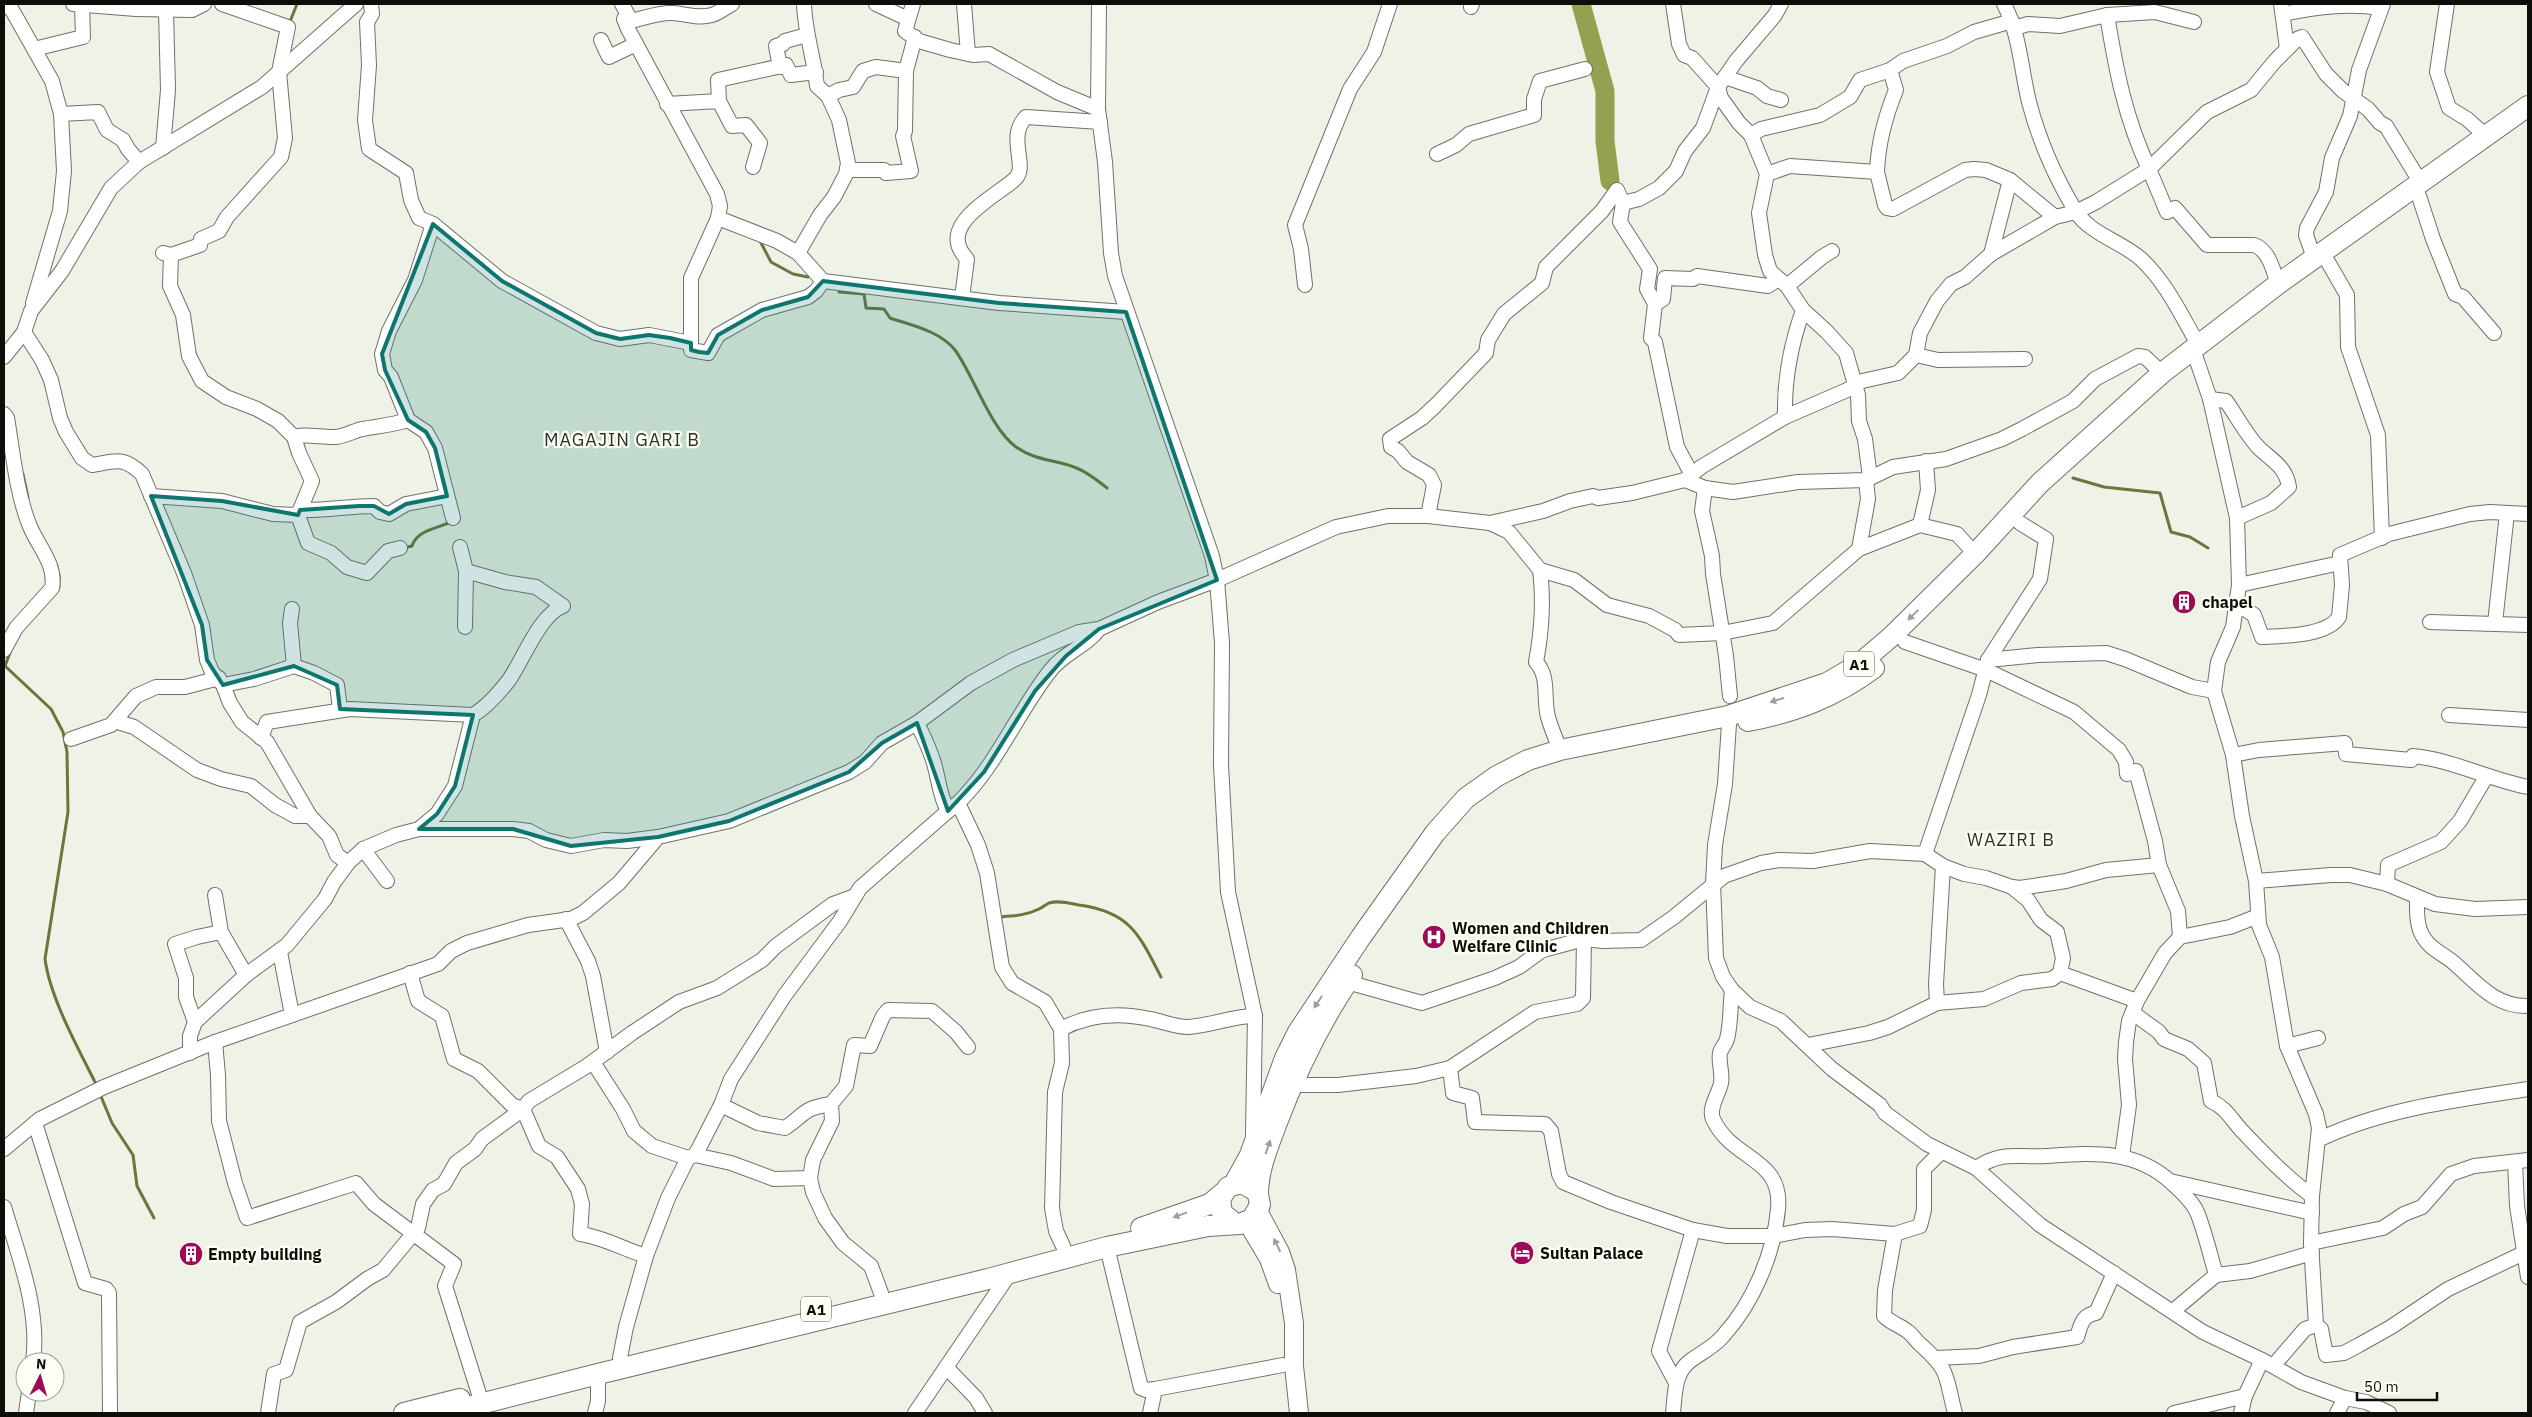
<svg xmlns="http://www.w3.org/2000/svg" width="2532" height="1417" font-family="'IBM Plex Sans',sans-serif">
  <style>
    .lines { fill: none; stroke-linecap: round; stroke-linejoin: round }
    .stream { stroke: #6a763c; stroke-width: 3 }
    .river { stroke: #92a251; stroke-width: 19 }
    .minor-casing { stroke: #707268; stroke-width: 16 }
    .major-casing { stroke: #707268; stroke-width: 20 }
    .highway-casing { stroke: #707268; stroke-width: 22 }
    .minor { stroke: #fff; stroke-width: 14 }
    .major { stroke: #fff; stroke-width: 18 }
    .highway { stroke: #fff; stroke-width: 20 }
    .oneway { fill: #9e9f9d }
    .marked { fill: #0f766e; fill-opacity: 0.2; stroke: #0f766e; stroke-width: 4; stroke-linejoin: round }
    .labels { text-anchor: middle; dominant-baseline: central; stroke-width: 4.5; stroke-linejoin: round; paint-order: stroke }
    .shield { fill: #fcfff4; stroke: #555650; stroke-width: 1 }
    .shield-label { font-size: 15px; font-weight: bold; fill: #0d0e0a }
    .poi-label { font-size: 16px; font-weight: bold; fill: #0d0e0a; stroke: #fcfff4; text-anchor: start }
    .neighbourhood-label { font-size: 18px; letter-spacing: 1px; fill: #303229; stroke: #fcfff4 }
  </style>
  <rect width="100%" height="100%" fill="#eff2e6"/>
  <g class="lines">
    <!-- stream -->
    <g class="stream">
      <path d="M289 24 297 4"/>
      <path d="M760 241 771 262 793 274 808 277"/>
      <path d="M839 292 864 294 866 308 884 309 890 318C911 325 940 331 955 350 974 376 990 428 1016 447 1034 460 1055 460 1074 467 1086 471 1097 480 1107 488"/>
      <path d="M23 474 28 498"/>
      <path d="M2073 478 2104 487 2160 493 2171 532 2190 537 2208 548"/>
      <path d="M403 548 412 546C417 529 439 529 452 521"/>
      <path d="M57 590 59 587V575"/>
      <path d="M11 650 5 666 51 709 63 732 67 752 68 812 45 959C50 998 79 1050 97 1086"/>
      <path d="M997 917C1012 916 1025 916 1039 909 1042 908 1045 905 1049 903 1058 900 1069 903 1079 905 1130 912 1139 934 1161 977"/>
      <path d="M100 1094 112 1123 133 1155 137 1186 154 1218"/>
    </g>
    <!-- river -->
    <path class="river" d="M1581 4 1605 91V141L1610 181"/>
    <!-- minor casing -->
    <g class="minor-casing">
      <g id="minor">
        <path d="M4 4 12 10 52 81 61 114 64 171 60 211 33 303"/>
        <path d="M73 4 136 9 192 10 204 4"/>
        <path d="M371 4 372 14 367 22 369 65 365 120 369 149 406 173 411 200 419 218 433 224 502 281 596 333 620 339 649 335 691 343V350L708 353 718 335 762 310 808 297 816 291 823 281 798 253"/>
        <path d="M622 4 631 21C645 18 659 12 673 13 686 14 698 19 712 15 719 13 726 7 732 4"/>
        <path d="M876 4 908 19"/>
        <path d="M913 4 905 31 919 41 950 50 973 55 989 54 1057 92 1098 109"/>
        <path d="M964 4 968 54"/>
        <path d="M1099 4 1098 109 1105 162 1111 253 1115 276 1212 556 1217 580 1222 643 1221 765 1228 892 1255 1016 1253 1134"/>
        <path d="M1673 4 1679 44 1684 55 1692 58 1718 87 1721 98 1739 123 1751 135 1767 174 1759 213 1765 255 1770 271 1787 286 1803 310 1827 332 1846 353 1858 395 1859 421 1865 439 1870 477"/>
        <path d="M2004 4C2020 35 2021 69 2029 102 2039 140 2055 177 2075 210 2089 234 2121 241 2141 259 2166 282 2181 315 2198 344"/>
        <path d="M2281 4 2287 48"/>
        <path d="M2447 4 2437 72 2449 108 2467 119 2485 135"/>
        <path d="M1471 7 1472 4"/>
        <path d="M2283 14C2316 7 2347 3 2381 8"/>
        <path d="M2107 15C2116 70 2125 118 2149 169L2207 112 2251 90 2275 61 2297 39 2302 37 2326 74 2343 91 2368 109 2380 123 2386 126 2421 183"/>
        <path d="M628 17 624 19 628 29 717 194 720 206 718 218 777 241 798 253 820 215 834 197 846 174 848 163 839 120 828 96 817 86C814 58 805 33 804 4"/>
        <path d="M2015 28 2028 24 2060 26 2107 15 2155 12 2194 22"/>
        <path d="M601 40 609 57 636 44"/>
        <path d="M34 49 83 37 82 5"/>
        <path d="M780 67 776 46 783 44 785 41 807 35"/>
        <path d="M1725 77 1757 88 1767 96 1781 100"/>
        <path d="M828 96 839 90 853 87 863 71 876 67 906 71"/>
        <path d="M719 101 718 80 786 65 791 75 816 72"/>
        <path d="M667 104 719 101 732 126 746 125 760 143 753 167"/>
        <path d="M61 114 98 112 107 130 123 140 128 149 139 162"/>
        <path d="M1751 135 1761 129 1820 115 1850 97 1860 80 1890 70 1903 61 1947 46 1974 32 2012 21"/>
        <path d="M163 148 168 90 166 10"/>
        <path d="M1437 154 1456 145 1469 134 1534 115V99L1540 81 1585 69"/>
        <path d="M847 170H884L886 173 911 171 903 136 905 131 906 71 915 37"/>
        <path d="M1877 172C1878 143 1885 117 1896 90L1890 70"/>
        <path d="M1767 174 1790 166 1877 172 1885 205 1887 208 1893 209 1965 170 1974 169 1986 170 2010 180 2055 217"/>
        <path d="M2419 196 2433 239 2455 294 2463 297 2494 333"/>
        <path d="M1623 203 1639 199 1659 188 1676 171 1685 151 1703 128 1718 87 1736 61 1775 15 1781 4"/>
        <path d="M433 224 415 280 389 331 382 354 385 370 391 377 408 420 426 432 435 448 453 518"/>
        <path d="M163 253 171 255 200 245 201 239 219 231 227 217 281 157 285 138 279 72 288 27 222 4"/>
        <path d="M1991 254 2055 217 2076 212 2096 202 2149 169 2167 212 2175 208 2207 245H2254C2269 250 2273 270 2278 284"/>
        <path d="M171 255 170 286 183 315 189 356 202 381 226 397 257 409 278 421 294 437 299 453 312 481 298 515"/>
        <path d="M2314 258 2306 235 2307 228 2326 192 2332 158 2350 116 2359 70 2383 4"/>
        <path d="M2328 262 2347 295 2348 347 2378 435 2382 538"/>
        <path d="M823 281 999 303 1126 312"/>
        <path d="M1305 285 1301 249 1295 225 1350 89 1374 52 1390 4"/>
        <path d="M1787 286 1822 257 1832 251"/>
        <path d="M962 298 967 259C935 225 994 198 1015 179 1029 167 1006 137 1026 117L1100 122"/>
        <path d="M1655 304 1663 299 1665 278 1693 279 1697 276 1768 286 1778 279"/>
        <path d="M24 332 42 360 51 380 60 418 66 432 82 458 92 465C116 461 123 456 142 474L184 573 202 625 207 660 212 672 223 685 230 703 242 722 267 742 310 816 329 836 337 855 348 863"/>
        <path d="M691 343V278L718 218"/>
        <path d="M1916 355 1938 360 2025 359"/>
        <path d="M4 357 24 332 31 311 62 271 111 188 139 162 262 87 356 4"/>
        <path d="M2196 358 2210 399 2237 518 2239 585 2233 627 2218 662 2214 691 2233 755 2242 816 2256 881 2331 875H2350L2387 884 2435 904 2475 909 2528 907"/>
        <path d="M2210 399 2226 401C2236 415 2246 434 2258 447 2271 460 2286 466 2289 487L2271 503 2237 518"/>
        <path d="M4 414 7 418C13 452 16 491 29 524 36 544 57 564 52 588L16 628 4 650"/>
        <path d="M1785 417C1784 380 1791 344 1803 310"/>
        <path d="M294 437C303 433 324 438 336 437 345 436 354 431 362 429 378 426 393 425 408 420"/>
        <path d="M1686 479 1701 467 1785 417 1854 387 1858 382 1898 373 1916 355 1920 333 1937 301 1951 284 1965 277 1991 254 2010 180"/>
        <path d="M1705 488 1702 511 1712 556 1713 574 1726 656 1730 696"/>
        <path d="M151 496 222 501 273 514 298 515 308 543 331 553 347 567 367 573 388 551 400 548"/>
        <path d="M300 510C326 511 348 506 374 506L380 512 389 514 406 504 447 496"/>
        <path d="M1428 516 1434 485 1429 475 1407 462 1398 451 1391 447 1390 439 1422 418 1435 406 1486 353 1488 340 1504 314 1542 283 1546 267 1602 211 1617 190 1623 203 1620 222 1650 269 1647 289 1655 304 1651 338 1655 342 1677 447 1691 473"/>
        <path d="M1490 523 1509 532 1540 570 1574 580 1607 605 1649 616 1675 630 1679 635 1722 633 1773 623 1859 549 1920 525 1957 534 1975 554"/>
        <path d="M1920 525 1928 490 1926 461"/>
        <path d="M460 547 466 571 465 627"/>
        <path d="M1859 549 1868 499 1866 480"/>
        <path d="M1540 570C1544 602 1542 630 1536 662 1550 677 1543 699 1548 717 1551 728 1556 739 1560 750"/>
        <path d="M2239 585 2340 563"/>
        <path d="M2237 604 2254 615 2262 637C2283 636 2327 636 2339 617L2342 585 2340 555 2389 534 2470 514 2490 512 2528 514"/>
        <path d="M292 609 290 623 294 666"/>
        <path d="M2430 622 2528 625"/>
        <path d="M2495 623 2507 513"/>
        <path d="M1905 642 1986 670 2074 712 2119 750 2126 762 2127 774 2136 771 2155 841 2159 865 2178 911 2180 937"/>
        <path d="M1988 660 2040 579 2046 539 2020 523"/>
        <path d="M223 685 254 679 294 666 314 673 337 685 340 709"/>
        <path d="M2449 715 2528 720"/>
        <path d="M115 721 134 727 197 770 221 779 251 786 275 805 295 816H310"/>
        <path d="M917 723C924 737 931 751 935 767 939 782 940 797 948 811L958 803 978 845 987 873 1002 967 1012 983 1045 1002 1061 1029 1062 1063 1055 1092 1052 1208 1056 1231 1063 1246"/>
        <path d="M1729 724 1725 784 1715 845 1713 883 1716 958 1723 977 1732 990 1750 1007 1781 1021 1832 1069 1880 1105 1885 1113 1927 1144 1976 1168 2040 1225 2203 1332 2262 1360 2301 1382 2345 1398 2366 1402 2389 1413"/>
        <path d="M261 738 267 722 350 709 473 715"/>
        <path d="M71 739 111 725 136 696 156 687H185L219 678"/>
        <path d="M2233 755 2259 750 2345 743 2346 754 2411 760 2413 756C2453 760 2488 779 2528 787"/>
        <path d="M958 803C997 765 1017 713 1050 671 1063 653 1086 647 1099 629"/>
        <path d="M419 829H513L529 831 546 840 571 846 604 840 627 841 658 837"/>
        <path d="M363 849 387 881"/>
        <path d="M1925 854 1979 695 1988 660 2038 655 2106 653 2125 659 2192 687 2214 691"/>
        <path d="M2256 881 2259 925 2272 957 2287 1046 2316 1114 2319 1128 2312 1196 2311 1243 2316 1325 2305 1329 2273 1366"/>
        <path d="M2387 884 2388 865 2441 842 2460 821 2486 777"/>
        <path d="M215 895 221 932 246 975"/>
        <path d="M2417 897C2417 910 2416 927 2424 938 2431 950 2444 954 2454 963 2477 983 2495 1007 2528 1006"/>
        <path d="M566 919 588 961 593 976 607 1052"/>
        <path d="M280 952 292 1015"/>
        <path d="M410 973 418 1001 442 1016 454 1059 478 1071 512 1105 523 1109 539 1146 557 1157 578 1189 582 1204 580 1234C603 1237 623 1249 646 1256"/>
        <path d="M2060 973 2137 1001"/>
        <path d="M1347 982 1422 1003 1495 978 1519 967 1541 951 1547 949 1584 939 1603 941 1641 940 1674 917 1724 876 1761 863 1779 860 1813 861 1870 851 1925 854 1943 866 1964 874 1986 878 2012 887 2020 888 2066 881 2106 870 2159 865"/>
        <path d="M1937 1003 1936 984 1943 866"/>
        <path d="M2133 1013 2159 1032 2164 1039 2188 1049 2204 1063 2211 1101C2227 1108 2232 1121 2244 1133 2265 1155 2287 1178 2312 1196"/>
        <path d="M195 1022 186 997V978L175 944 197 937 221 932"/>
        <path d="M1061 1029C1089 1014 1118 1012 1150 1019 1162 1021 1175 1027 1187 1027 1211 1026 1231 1016 1255 1016"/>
        <path d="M215 1042 218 1075 219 1121 235 1183 247 1218 356 1183 374 1204 454 1264 445 1286 479 1394"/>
        <path d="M1808 1045 1869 1033 1888 1027 1937 1003 1984 999 2021 983 2052 979 2060 973 2063 958 2057 932 2041 920 2028 900 2012 887"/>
        <path d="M2287 1046 2318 1038"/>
        <path d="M190 1053V1036L195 1022 246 975 287 945 325 899 334 882 348 863 363 849 396 835 419 829 437 814 455 786 473 715C487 707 499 693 509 680 523 660 540 614 563 606L536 587 505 582 466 571"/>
        <path d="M593 1062 623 1109 634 1131 652 1146 688 1158"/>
        <path d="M1450 1068 1453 1093 1472 1098 1475 1122 1545 1124 1551 1131 1559 1174 1563 1182 1611 1202 1693 1230 1727 1236H1774L1805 1230 1832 1229 1895 1234 1920 1226 1924 1210V1169L1941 1152"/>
        <path d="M1291 1085H1338L1416 1076 1450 1068 1535 1012 1577 1004 1583 998 1584 939"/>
        <path d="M831 1104 832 1121 813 1160 810 1178 813 1192 825 1218 843 1243 871 1266 881 1293"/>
        <path d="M721 1105 758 1123 785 1128C807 1113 801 1109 831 1104L846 1086 854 1045 870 1046 883 1016 888 1010 932 1011 956 1032 968 1047"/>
        <path d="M35 1123 85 1283 106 1289 109 1293 110 1413"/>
        <path d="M2320 1139C2385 1108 2458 1100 2528 1089"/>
        <path d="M4 1149 40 1119 104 1087 215 1042 438 964 451 951 467 943 528 925 571 919 583 913 619 883 658 837 729 821 849 772 865 762 882 743 917 723 971 683 1013 660 1079 632 1099 629 1158 602 1217 580 1336 527 1388 516H1428L1490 523 1543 511 1570 501 1593 496 1598 498 1632 493 1685 480 1705 488 1733 492 1798 482 1866 480 1893 467 1946 459 2002 439 2022 429 2073 401 2095 379 2138 356 2145 357 2162 373"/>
        <path d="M695 1155 731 1163 774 1179 810 1178"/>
        <path d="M2122 1156 2129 1105 2125 1059 2126 1042 2129 1021 2137 1001 2165 953 2180 937 2230 927 2258 916"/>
        <path d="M2515 1162 2517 1206 2528 1277"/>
        <path d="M1976 1168C2003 1150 2017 1158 2046 1156 2093 1153 2135 1149 2172 1183 2181 1191 2192 1201 2197 1212 2205 1232 2210 1254 2216 1275"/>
        <path d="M2170 1181 2312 1213"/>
        <path d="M4 1207C19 1257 40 1310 33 1362"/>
        <path d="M1895 1234 1885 1290 1884 1316C1891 1323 1899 1325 1907 1331 1912 1334 1916 1341 1921 1345 1951 1372 1945 1376 1955 1413"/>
        <path d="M2311 1243 2383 1228 2404 1214 2422 1207 2451 1174 2474 1166 2528 1160"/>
        <path d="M1107 1247 1141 1388 1146 1390 1155 1389 1283 1365"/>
        <path d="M2173 1311 2216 1275 2250 1271 2312 1253"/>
        <path d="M2316 1325 2321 1329 2326 1355 2344 1353 2359 1345 2391 1327 2448 1289 2528 1251"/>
        <path d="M620 1358 626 1327 646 1256 668 1198 688 1158 695 1155 701 1144 721 1105 731 1079 785 995 840 921 860 888 948 811"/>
        <path d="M1936 1358 1979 1356 2013 1347 2077 1337C2081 1325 2082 1315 2096 1313L2114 1273"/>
        <path d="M947 1368 976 1398 985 1413"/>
        <path d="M1676 1383 1659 1351 1693 1230"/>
        <path d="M26 1413 29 1392"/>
        <path d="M268 1413 274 1374 286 1370 300 1322 336 1302 367 1279 383 1270 418 1228 423 1204 433 1190 444 1184 456 1163 475 1149 482 1139 523 1109 529 1101 587 1066 632 1033 679 1002 717 988 762 960 776 946 833 904 855 896"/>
        <path d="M595 1413 598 1401V1374"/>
        <path d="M915 1413 1010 1273"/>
        <path d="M1150 1413 1155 1389"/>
        <path d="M1673 1413C1675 1395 1674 1373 1690 1361 1702 1352 1714 1347 1723 1336 1753 1303 1774 1254 1778 1209 1783 1157 1732 1161 1713 1119 1708 1108 1719 1094 1721 1083 1723 1073 1718 1062 1720 1053 1721 1048 1726 1044 1727 1039 1731 1024 1730 1006 1732 990"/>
        <path d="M2174 1413 2245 1396 2262 1360"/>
        <path d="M2241 1413 2245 1396"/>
        <path d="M2337 1413 2345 1398"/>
      </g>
    </g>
    <!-- major casing -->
    <g class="major-casing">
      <g id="major">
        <path d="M1258 1211 1280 1252 1286 1270 1294 1323V1366L1299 1413"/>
        <path d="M1247 1222 1269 1259 1278 1284"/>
      </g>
    </g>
    <!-- highway casing -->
    <g class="highway-casing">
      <g id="highway">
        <path d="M1748 721C1795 712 1835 697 1874 668"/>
        <path d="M1234 1184 1250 1155 1285 1058 1298 1032 1361 937 1435 833 1466 798 1497 776 1528 760 1560 750 1728 716 1827 683 1858 665 1892 636 1975 554 2040 483 2162 373 2278 284 2528 106"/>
        <path d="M1258 1194C1258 1170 1268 1147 1276 1125 1296 1072 1320 1022 1352 975"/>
        <path d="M1141 1228 1210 1204 1223 1193"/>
        <path d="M404 1413 460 1399"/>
        <path d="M445 1413 598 1374 988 1279 1107 1247 1208 1226 1240 1224 1252 1219 1260 1205 1258 1194 1253 1189 1241 1183 1228 1187 1220 1199 1222 1213 1233 1222"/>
      </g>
    </g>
    <!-- minor -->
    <use href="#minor" class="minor"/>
    <!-- major -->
    <use href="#major" class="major"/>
    <!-- highway -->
    <use href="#highway" class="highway"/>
  </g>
  <!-- one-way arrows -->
  <defs><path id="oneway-solid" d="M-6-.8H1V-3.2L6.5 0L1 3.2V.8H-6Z" transform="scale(1.25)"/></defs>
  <g class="oneway">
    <use href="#oneway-solid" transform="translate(1913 615) rotate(135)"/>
    <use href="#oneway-solid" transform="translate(1777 700) rotate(163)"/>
    <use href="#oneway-solid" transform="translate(1318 1002) rotate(124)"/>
    <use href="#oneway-solid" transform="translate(1268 1147) rotate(-71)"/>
    <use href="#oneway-solid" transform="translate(1180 1215) rotate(160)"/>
    <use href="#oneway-solid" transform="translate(1277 1245) rotate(-116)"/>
  </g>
  <!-- marked area -->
  <path class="marked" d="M433 224 502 281 596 333 620 339 649 335 670 338 691 343V350L699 352 708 353 718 335 762 310 808 297 823 281 999 303 1126 312 1217 580 1099 629 1066 656 1035 691 984 772 948 811 917 723 882 743 849 772 729 821 658 837 571 846 513 829H419L437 814 455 786 473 715 340 709 337 685 294 666 223 685 207 660 202 625 151 496 222 501 298 515 300 510 359 506H374L389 514 406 504 447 496 435 448 426 432 408 420 385 370 382 354Z"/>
  <!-- icons -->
  <defs>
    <g id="building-disc" transform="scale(1.25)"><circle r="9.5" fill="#9c0a58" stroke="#fcfff4"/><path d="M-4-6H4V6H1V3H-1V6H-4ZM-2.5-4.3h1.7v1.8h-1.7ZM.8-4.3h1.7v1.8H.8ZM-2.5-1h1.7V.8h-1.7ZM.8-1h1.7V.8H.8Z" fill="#fff"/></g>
    <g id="hospital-disc" transform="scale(1.25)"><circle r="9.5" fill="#9c0a58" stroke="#fcfff4"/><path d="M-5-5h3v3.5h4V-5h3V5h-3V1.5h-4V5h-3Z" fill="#fff"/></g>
    <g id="hotel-disc" transform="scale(1.25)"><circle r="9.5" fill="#9c0a58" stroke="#fcfff4"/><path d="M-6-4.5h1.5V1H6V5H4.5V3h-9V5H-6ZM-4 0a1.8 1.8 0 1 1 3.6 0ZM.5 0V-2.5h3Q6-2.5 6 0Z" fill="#fff"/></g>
  </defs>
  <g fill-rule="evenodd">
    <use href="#building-disc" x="2184" y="602"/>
    <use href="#hospital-disc" x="1434" y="937"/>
    <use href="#hotel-disc" x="1522" y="1253"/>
    <use href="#building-disc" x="191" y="1254"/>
  </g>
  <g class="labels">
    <!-- shield labels -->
    <g class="shield">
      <rect x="1844" y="651.5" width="30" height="25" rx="4"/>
      <rect x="801" y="1296.5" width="30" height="25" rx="4"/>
    </g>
    <g class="shield-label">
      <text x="1859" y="664">A1</text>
      <text x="816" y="1309">A1</text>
    </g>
    <!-- poi labels -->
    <g class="poi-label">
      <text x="2202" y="602">chapel</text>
      <text x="1452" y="928">Women and Children<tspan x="1452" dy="18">Welfare Clinic</tspan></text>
      <text x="1540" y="1253">Sultan Palace</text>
      <text x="208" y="1254">Empty building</text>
    </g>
    <!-- neighbourhood labels -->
    <g class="neighbourhood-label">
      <text x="622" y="439">MAGAJIN GARI B</text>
      <text x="2011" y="839">WAZIRI B</text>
    </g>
  </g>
  <!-- border -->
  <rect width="2532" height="1417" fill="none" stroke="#0d0e0a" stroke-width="10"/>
  <!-- north arrow -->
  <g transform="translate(40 1377) rotate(5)"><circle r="24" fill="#fcfff4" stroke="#9c9f96"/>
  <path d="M0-4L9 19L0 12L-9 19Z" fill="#9c0a58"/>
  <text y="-8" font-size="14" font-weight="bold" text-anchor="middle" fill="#0d0e0a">N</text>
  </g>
  <!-- scale -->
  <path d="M2357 1392v8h80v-8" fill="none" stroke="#0d0e0a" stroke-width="2.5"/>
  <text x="2364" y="1392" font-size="15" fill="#0d0e0a" stroke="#fcfff4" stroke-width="4" paint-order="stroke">50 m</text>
</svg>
